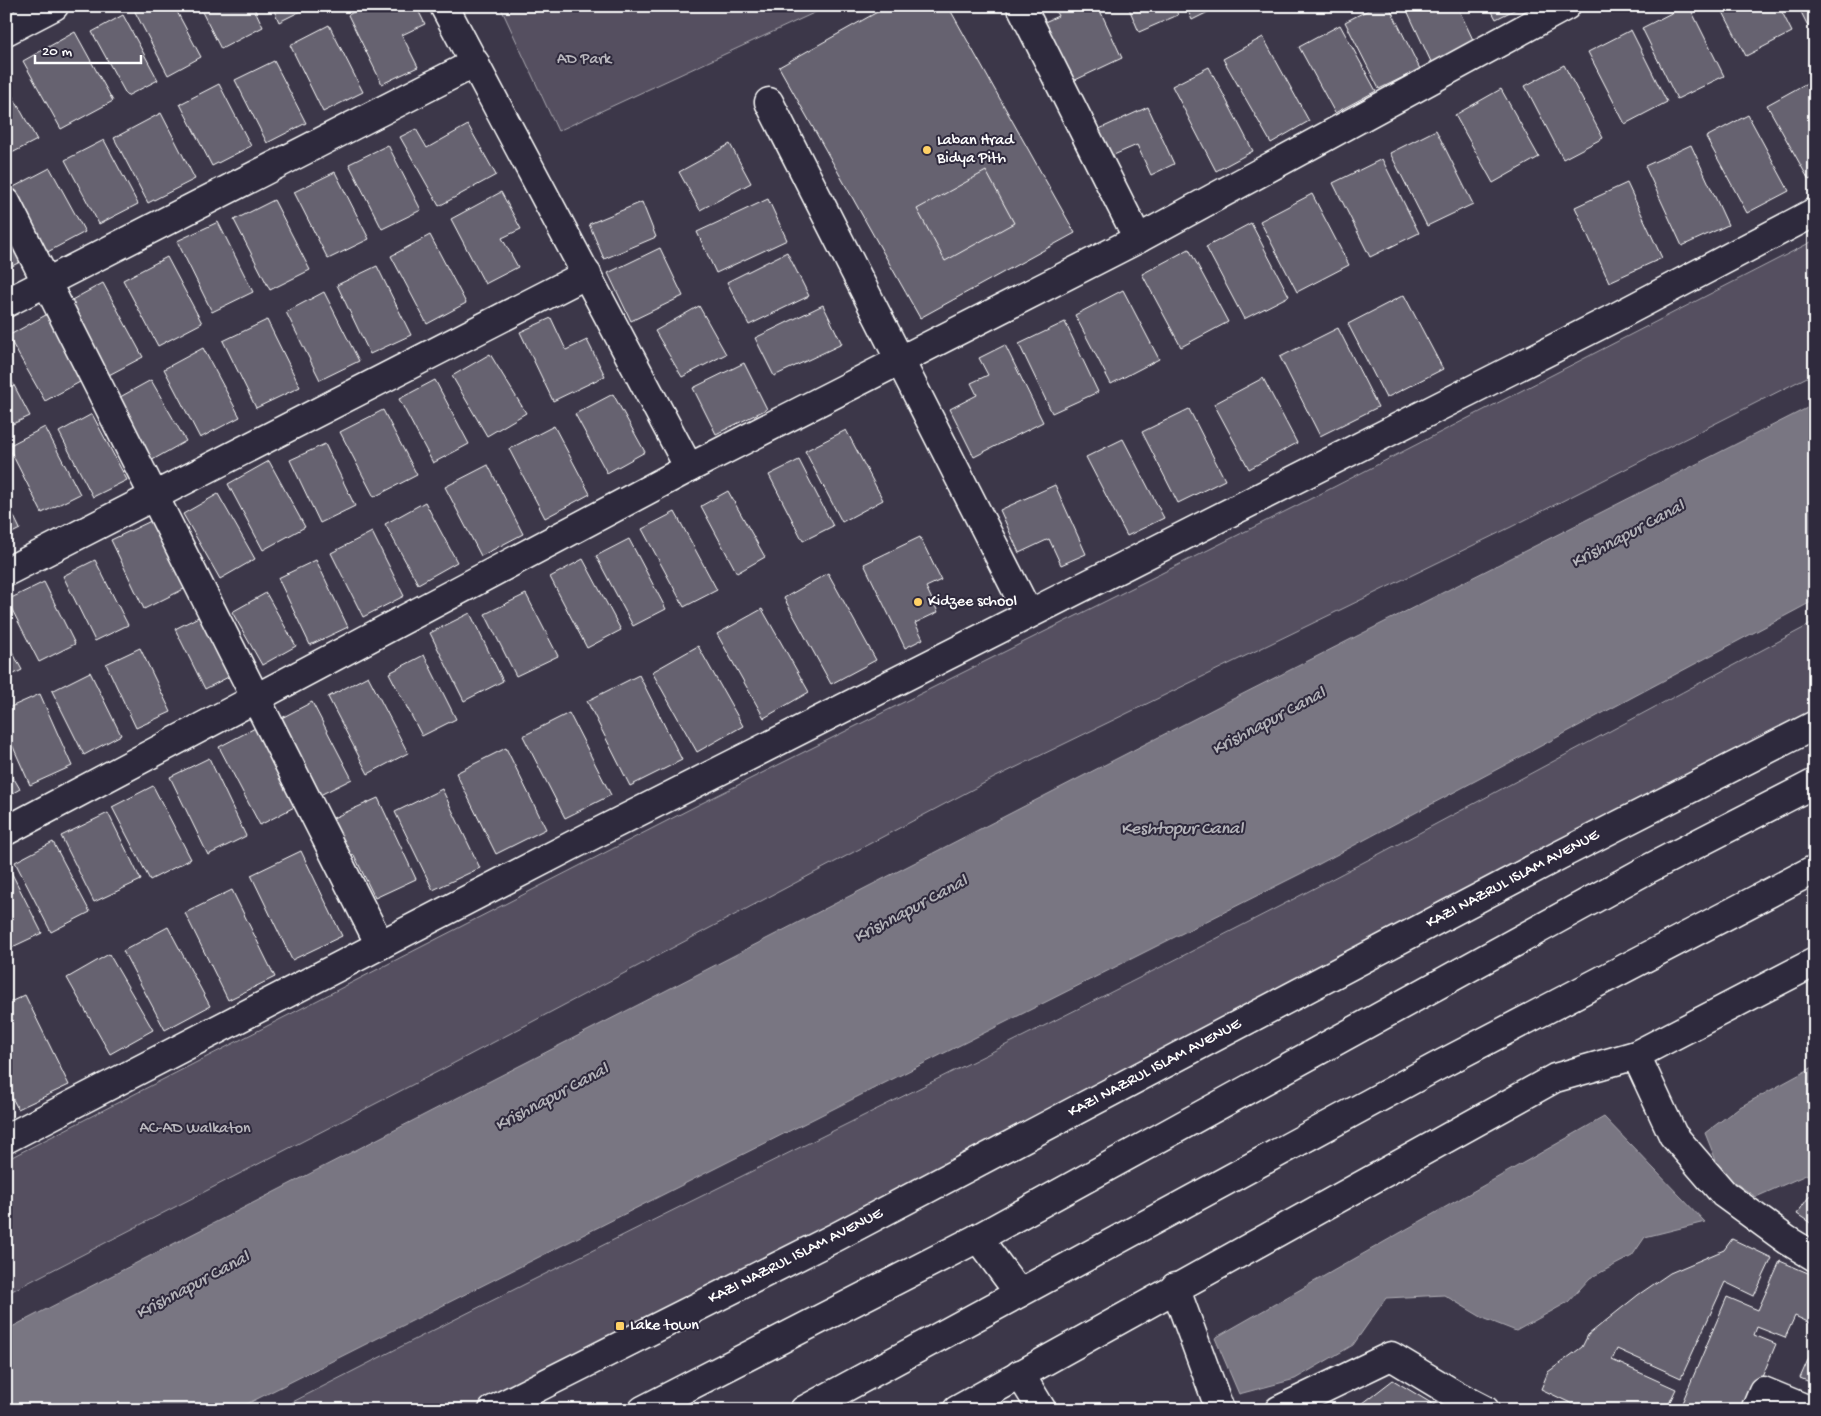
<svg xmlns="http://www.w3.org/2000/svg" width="1821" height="1416" font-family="'Gochi Hand',sans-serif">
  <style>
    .green { fill: #555060; stroke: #aaa8b0 }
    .water { fill: #797682; stroke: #afadb4 }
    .building { fill: #666270; stroke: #fff }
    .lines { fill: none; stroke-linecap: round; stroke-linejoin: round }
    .minor-casing { stroke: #fff; stroke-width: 31 }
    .major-casing { stroke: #fff; stroke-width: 31 }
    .minor { stroke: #2f2a3d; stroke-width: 28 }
    .major { stroke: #2f2a3d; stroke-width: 28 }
    .poi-dot { fill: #ffd166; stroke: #2f2a3d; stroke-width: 2 }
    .labels { text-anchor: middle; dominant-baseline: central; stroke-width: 4; stroke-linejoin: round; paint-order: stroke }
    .park-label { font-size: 16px; fill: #bbb9bf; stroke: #2f2a3d }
    .poi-label { font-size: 16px; fill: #fff; stroke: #2f2a3d; text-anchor: start }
    .street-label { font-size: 16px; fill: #fff; stroke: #2f2a3d }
    .water-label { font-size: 18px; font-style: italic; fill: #b5b4ba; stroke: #2f2a3d }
  </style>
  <rect width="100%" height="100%" fill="#3c3749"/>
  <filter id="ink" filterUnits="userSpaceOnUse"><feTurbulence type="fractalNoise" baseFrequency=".02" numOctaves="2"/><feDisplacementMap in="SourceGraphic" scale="10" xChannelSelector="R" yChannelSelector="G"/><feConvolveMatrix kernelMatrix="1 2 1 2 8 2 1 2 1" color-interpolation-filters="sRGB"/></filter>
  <g filter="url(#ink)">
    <!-- green -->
    <g class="green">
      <path d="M500 6H829L558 131Z"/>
      <path d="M1815 240V373L1511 527 994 778 441 1070 6 1294V1160L696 806 1328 490Z"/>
      <path d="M1815 622V733L485 1410H277C612 1237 951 1076 1286 903 1463 811 1638 715 1815 622Z"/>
    </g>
    <!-- water -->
    <g class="water">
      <path d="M1815 404V600L1306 871 235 1410H6V1330L1223 704Z"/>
      <path d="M1815 1066V1171L1756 1197 1721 1173 1705 1133 1738 1108Z"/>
      <path d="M1604 1117 1705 1222 1645 1237 1632 1256 1590 1278 1568 1302 1516 1331 1483 1318 1444 1295 1386 1298 1353 1345 1295 1379 1239 1394 1215 1338Z"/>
    </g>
    <!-- building -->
    <g class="building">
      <path d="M137 6H174L201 57 168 75 133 8Z"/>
      <path d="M199 6H253L263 27 221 49Z"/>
      <path d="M272 6H311L279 22Z"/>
      <path d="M365 6H416L425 24 402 35 418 67 382 84 348 15Z"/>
      <path d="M888 6H948L1075 233 920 318 779 67Z"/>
      <path d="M1053 6H1098L1122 58 1069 83 1040 24 1058 16Z"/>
      <path d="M1128 6H1174L1178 15 1139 32Z"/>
      <path d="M1186 6H1220L1192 20Z"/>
      <path d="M1376 6H1389L1420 69 1379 89 1345 22Z"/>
      <path d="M1405 6H1457L1476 46 1433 66Z"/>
      <path d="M1489 6H1522L1496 19Z"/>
      <path d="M1685 6H1689L1724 76 1677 99 1642 28Z"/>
      <path d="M1720 6H1779L1792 32 1746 56Z"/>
      <path d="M1798 6H1815V22L1808 26Z"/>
      <path d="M123 15 158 80 127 96 92 32Z"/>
      <path d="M329 25 363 92 323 112 290 45Z"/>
      <path d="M1340 25 1376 91 1335 113 1299 47Z"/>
      <path d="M1631 30 1667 102 1625 124 1588 52Z"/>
      <path d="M75 32 113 101 61 129 23 61Z"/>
      <path d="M1263 37 1309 121 1271 143 1223 59Z"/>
      <path d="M274 61 306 123 267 143 235 80Z"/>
      <path d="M1564 65 1603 138 1563 159 1525 86Z"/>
      <path d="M1209 67 1253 151 1216 171 1172 86Z"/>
      <path d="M1807 83 1815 97V177L1809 180 1767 105Z"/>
      <path d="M6 84 37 140 6 156Z"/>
      <path d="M219 84 251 146 212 166 180 104Z"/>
      <path d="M1501 89 1539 157 1493 183 1455 115Z"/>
      <path d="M1148 107 1174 164 1151 175 1137 145 1109 157 1097 130Z"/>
      <path d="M161 113 195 179 148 203 114 138Z"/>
      <path d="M1748 115 1789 191 1747 213 1706 137Z"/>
      <path d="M468 125 496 175 439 206 400 137 416 129 427 148Z"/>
      <path d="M1436 130 1473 204 1427 226 1390 153Z"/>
      <path d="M104 140 138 204 99 224 65 160Z"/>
      <path d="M730 144 751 183 700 210 679 172Z"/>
      <path d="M388 145 421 210 382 229 349 164Z"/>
      <path d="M1691 145 1728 225 1682 246 1645 166Z"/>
      <path d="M1382 159 1419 233 1370 257 1333 183Z"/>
      <path d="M50 168 85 232 40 256 6 191Z"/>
      <path d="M986 171 1014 223 945 261 917 209Z"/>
      <path d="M335 172 369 239 328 259 294 192Z"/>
      <path d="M1627 183 1662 258 1609 282 1575 207Z"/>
      <path d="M501 192 521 229 502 238 518 267 485 284 451 219Z"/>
      <path d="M1312 194 1349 265 1297 292 1260 221Z"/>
      <path d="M768 199 787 240 716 273 697 232Z"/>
      <path d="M274 200 310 270 270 290 234 220Z"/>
      <path d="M642 202 656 237 604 259 589 224Z"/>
      <path d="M6 218 28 258 6 269Z"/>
      <path d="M218 222 253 292 212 312 177 241Z"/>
      <path d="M1251 223 1289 296 1244 319 1206 247Z"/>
      <path d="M430 235 466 303 427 324 391 256Z"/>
      <path d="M660 248 683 296 631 321 608 273Z"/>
      <path d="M1189 249 1228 322 1181 347 1142 274Z"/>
      <path d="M787 252 809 296 749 325 727 282Z"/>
      <path d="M167 257 202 323 158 346 123 280Z"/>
      <path d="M377 266 411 335 370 354 337 285Z"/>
      <path d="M103 283 143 357 107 376 68 302Z"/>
      <path d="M1123 290 1159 359 1111 384 1075 315Z"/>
      <path d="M324 292 359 361 320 380 286 312Z"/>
      <path d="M1404 295 1443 369 1386 398 1348 324Z"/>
      <path d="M823 305 842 344 774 376 755 338Z"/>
      <path d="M699 306 726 354 682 377 655 331Z"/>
      <path d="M53 311 91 376 45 401 8 336Z"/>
      <path d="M551 318 566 350 587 340 605 376 553 401 520 332Z"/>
      <path d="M267 320 300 387 256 408 223 341Z"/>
      <path d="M1065 322 1098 392 1052 413 1019 344Z"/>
      <path d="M1338 328 1378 407 1320 436 1280 357Z"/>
      <path d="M1005 345 1043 422 974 457 950 409 977 395 971 383 988 375 979 358Z"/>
      <path d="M203 348 240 417 200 438 164 369Z"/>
      <path d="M490 354 526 413 487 436 452 376Z"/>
      <path d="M744 363 767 409 716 434 693 388Z"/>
      <path d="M6 370 30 416 6 427Z"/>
      <path d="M1263 378 1297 443 1249 469 1214 404Z"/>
      <path d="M151 380 186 441 147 463 111 402Z"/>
      <path d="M435 380 469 444 433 463 399 399Z"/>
      <path d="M613 394 645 452 607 473 575 414Z"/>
      <path d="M1189 409 1225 480 1178 503 1142 432Z"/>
      <path d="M383 410 417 475 374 497 340 432Z"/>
      <path d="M92 414 127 480 93 497 59 432Z"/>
      <path d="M554 426 590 494 545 518 509 449Z"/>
      <path d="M45 427 80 494 42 513 8 446Z"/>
      <path d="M846 430 883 500 842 522 805 451Z"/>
      <path d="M1123 439 1164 518 1127 536 1086 457Z"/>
      <path d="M325 444 355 506 320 523 290 460Z"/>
      <path d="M799 460 833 526 803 541 769 475Z"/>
      <path d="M269 461 305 527 263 550 228 484Z"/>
      <path d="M488 465 523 534 481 556 445 487Z"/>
      <path d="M1055 485 1086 554 1061 565 1049 539 1019 553 1000 510Z"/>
      <path d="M728 491 765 557 737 573 701 506Z"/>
      <path d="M218 494 255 559 220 579 183 514Z"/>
      <path d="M6 500 20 529 6 536Z"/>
      <path d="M425 502 457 562 418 584 385 524Z"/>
      <path d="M675 512 717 590 684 607 642 529Z"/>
      <path d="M153 520 186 588 144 609 111 540Z"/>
      <path d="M372 532 404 596 363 617 331 553Z"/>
      <path d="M920 537 941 580 926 587 938 612 915 623 923 639 905 648 864 564Z"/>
      <path d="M629 539 666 609 633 626 596 556Z"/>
      <path d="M583 559 621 630 587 648 550 577Z"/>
      <path d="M95 560 128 625 95 641 63 576Z"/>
      <path d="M316 560 348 627 310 645 278 578Z"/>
      <path d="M828 573 876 660 831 684 784 598Z"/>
      <path d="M44 582 75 644 39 662 7 600Z"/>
      <path d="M266 593 296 646 262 665 232 612Z"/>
      <path d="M526 594 558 656 516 676 485 614Z"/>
      <path d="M762 609 809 692 764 718 717 634Z"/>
      <path d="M210 611 240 671 205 689 175 629Z"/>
      <path d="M470 613 503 681 464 701 430 633Z"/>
      <path d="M6 640 22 670 6 678Z"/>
      <path d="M698 646 743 726 697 752 652 672Z"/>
      <path d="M140 648 171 712 136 728 106 664Z"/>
      <path d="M424 655 456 719 422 736 389 673Z"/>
      <path d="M90 672 121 735 84 755 52 691Z"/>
      <path d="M639 675 682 760 630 786 587 701Z"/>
      <path d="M368 676 408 753 368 774 328 697Z"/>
      <path d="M40 694 72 766 30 785 6 731V709Z"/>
      <path d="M312 702 352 779 312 799 272 723Z"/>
      <path d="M569 713 611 795 565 818 523 736Z"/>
      <path d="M259 726 300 804 260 825 219 747Z"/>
      <path d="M506 748 546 829 496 854 456 773Z"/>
      <path d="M209 758 246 836 208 855 170 777Z"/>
      <path d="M6 765 20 789 6 797Z"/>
      <path d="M153 786 191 859 150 880 112 807Z"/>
      <path d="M442 789 480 868 433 890 395 812Z"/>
      <path d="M378 798 416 879 375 898 354 855 342 861 324 822Z"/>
      <path d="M108 813 141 880 94 902 61 836Z"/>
      <path d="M53 842 90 912 51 932 15 862Z"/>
      <path d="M301 851 342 936 292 960 251 875Z"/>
      <path d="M6 862 42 933 6 950Z"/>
      <path d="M232 890 275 977 228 1000 185 913Z"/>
      <path d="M168 927 210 1006 165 1030 123 951Z"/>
      <path d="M109 954 153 1030 110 1054 67 978Z"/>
      <path d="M25 995 69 1085 18 1109 6 1086V1004Z"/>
      <path d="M1810 1195 1815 1198V1226L1797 1214Z"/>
      <path d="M1732 1239 1772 1258 1754 1296 1725 1282 1681 1378 1617 1349 1612 1360 1676 1389 1666 1410H1585L1541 1389 1548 1372 1582 1347 1588 1335 1638 1295 1670 1273 1724 1250Z"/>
      <path d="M1780 1261 1815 1276V1312L1810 1323 1795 1316 1785 1338 1757 1327 1754 1335 1776 1344 1748 1410H1679L1727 1297 1758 1310Z"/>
      <path d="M1815 1344V1384L1800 1378Z"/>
      <path d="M1393 1380 1441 1409 1440 1410H1354Z"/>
    </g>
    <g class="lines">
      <!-- minor casing -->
      <g class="minor-casing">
        <g id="minor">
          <path d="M444 6 689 468"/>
          <path d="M1021 6 1138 239"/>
          <path d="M6 31 54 6"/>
          <path d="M769 102 1028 613"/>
          <path d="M6 202 380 945"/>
          <path d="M6 303 475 63"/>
          <path d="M6 572 587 274"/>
          <path d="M6 831 689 468 1138 239 1566 6"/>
          <path d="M1636 1055 1673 1135 1724 1194 1787 1240 1815 1257"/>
          <path d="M6 1139 573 845 1612 319 1815 212"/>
          <path d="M1175 1287 1220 1410"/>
          <path d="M1020 1374 1042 1410"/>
          <path d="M493 1410 836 1237 1558 856 1815 725"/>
          <path d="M957 1410 1555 1078 1636 1055 1815 962"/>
          <path d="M1279 1410 1391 1356 1456 1395 1485 1410"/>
          <path d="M1755 1410 1763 1391 1809 1410"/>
        </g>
      </g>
      <!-- major casing -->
      <g class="major-casing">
        <g id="major">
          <path d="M978 1238 1019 1293"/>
          <path d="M643 1410 978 1238 1650 868 1815 783"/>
          <path d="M804 1410 1434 1068 1815 869"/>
        </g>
      </g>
      <!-- minor -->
      <use href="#minor" class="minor"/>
      <!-- major -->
      <use href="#major" class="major"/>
    </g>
  </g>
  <!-- markers -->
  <g class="poi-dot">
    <circle cx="927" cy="150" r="5"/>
    <circle cx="918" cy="602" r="5"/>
    <rect x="615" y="1321" width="10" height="10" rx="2.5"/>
  </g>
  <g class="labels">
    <!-- park labels -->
    <g class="park-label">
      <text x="584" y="60">AD Park</text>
      <text x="195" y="1129">AC-AD Walkaton</text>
    </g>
    <!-- poi labels -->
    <g class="poi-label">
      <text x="937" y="141">Laban Hrad<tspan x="937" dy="18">Bidya Pith</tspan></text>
      <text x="928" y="602">Kidzee school</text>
      <text x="630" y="1326">Lake town</text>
    </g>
    <!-- street labels -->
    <g class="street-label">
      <text transform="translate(1513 880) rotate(-28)">KAZI NAZRUL ISLAM AVENUE</text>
      <text transform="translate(1155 1069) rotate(-28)">KAZI NAZRUL ISLAM AVENUE</text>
      <text transform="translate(796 1257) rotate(-27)">KAZI NAZRUL ISLAM AVENUE</text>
    </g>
    <!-- water labels -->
    <g class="water-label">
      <text transform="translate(1628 535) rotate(-28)">Krishnapur Canal</text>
      <text transform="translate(1269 722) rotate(-28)">Krishnapur Canal</text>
      <text x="1182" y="829">Keshtopur Canal</text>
      <text transform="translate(911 910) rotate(-28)">Krishnapur Canal</text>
      <text transform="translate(552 1098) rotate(-28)">Krishnapur Canal</text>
      <text transform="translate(193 1286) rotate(-28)">Krishnapur Canal</text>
    </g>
  </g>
  <!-- margin -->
  <rect width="1821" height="1416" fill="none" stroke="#2f2a3d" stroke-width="25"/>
  <rect x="12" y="12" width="1796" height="1391" fill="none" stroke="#fff" stroke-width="2" filter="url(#ink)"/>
  <!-- scale -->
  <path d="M35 55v8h106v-8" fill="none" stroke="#ffffff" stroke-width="2.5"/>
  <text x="42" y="55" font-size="15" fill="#ffffff" stroke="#2f2a3d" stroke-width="4" paint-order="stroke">20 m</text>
</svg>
